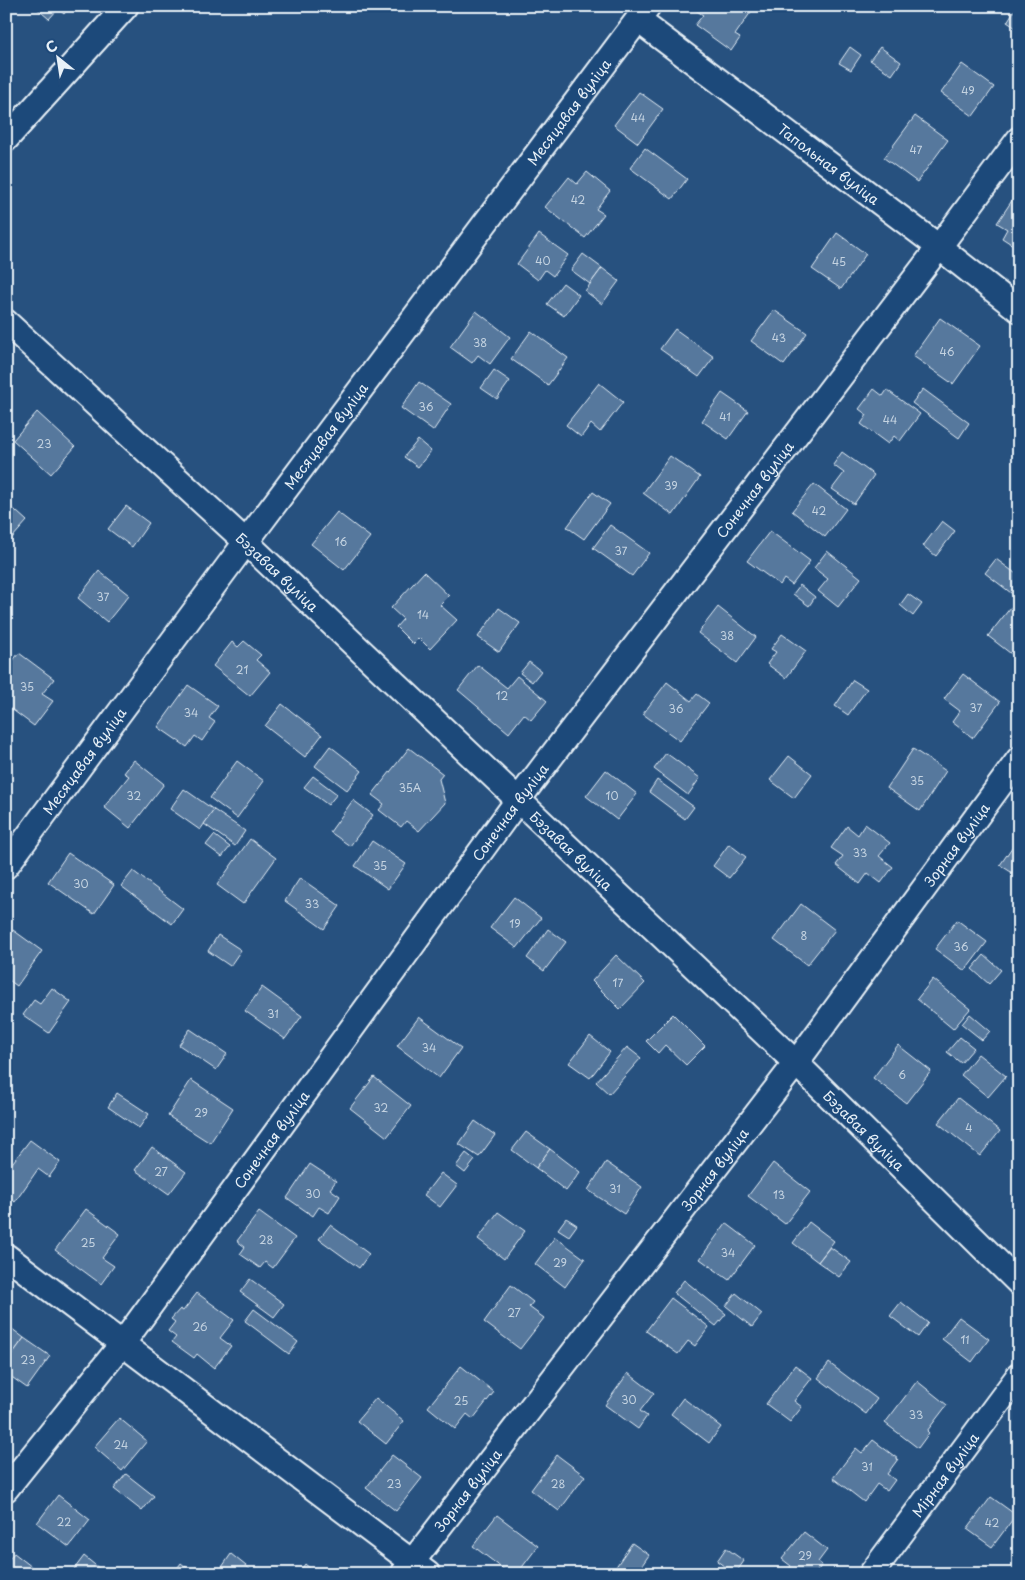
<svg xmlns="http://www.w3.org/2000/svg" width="1025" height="1580" font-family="'Playpen Sans',sans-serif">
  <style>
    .building { fill: #57789d; stroke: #e8f1f8 }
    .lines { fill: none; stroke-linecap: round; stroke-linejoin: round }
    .minor-casing { stroke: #e8f1f8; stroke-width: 28 }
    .minor { stroke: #1f4a7a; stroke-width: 24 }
    .labels { text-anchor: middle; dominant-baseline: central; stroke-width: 4; stroke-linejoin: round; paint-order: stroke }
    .number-label { font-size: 11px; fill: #c4d3e1 }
    .street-label { font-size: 14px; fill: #e8f1f8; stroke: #1f4a7a }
  </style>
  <rect width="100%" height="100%" fill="#27517f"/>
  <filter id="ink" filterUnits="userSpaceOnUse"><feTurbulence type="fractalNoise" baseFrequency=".02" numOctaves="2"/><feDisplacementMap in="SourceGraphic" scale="10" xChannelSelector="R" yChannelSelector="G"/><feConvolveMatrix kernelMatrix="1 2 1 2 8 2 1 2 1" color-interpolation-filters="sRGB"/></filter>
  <g filter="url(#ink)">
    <!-- building -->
    <g class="building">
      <path d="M34 6H70L64 14 58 9 49 19Z"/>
      <path d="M696 6H755L735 35 740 38 731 51 695 25 703 15 694 9Z"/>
      <path d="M1017 6H1019V30L1007 22Z"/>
      <path d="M850 47 861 55 851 70 839 63Z"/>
      <path d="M880 47 901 62 892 75 870 60Z"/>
      <path d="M962 64 994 87 973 116 941 93Z"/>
      <path d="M639 92 663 109 638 143 614 125Z"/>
      <path d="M915 116 948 140 917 182 884 158Z"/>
      <path d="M645 148 687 179 672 199 630 168Z"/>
      <path d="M587 172 610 191 596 209 604 214 585 238 545 207 569 177 577 184Z"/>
      <path d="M1015 196 1019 199V249L1002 238 1007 229 997 223Z"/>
      <path d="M837 233 866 254 841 289 812 269Z"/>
      <path d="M539 234 568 255 553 276 545 270 538 280 517 264Z"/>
      <path d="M583 254 602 268 590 284 571 270Z"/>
      <path d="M602 268 619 281 602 304 585 291Z"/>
      <path d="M563 283 579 295 564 316 547 304Z"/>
      <path d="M774 310 807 333 784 365 751 341Z"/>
      <path d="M476 311 510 337 490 364 478 355 472 363 450 347Z"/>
      <path d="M940 318 980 346 953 384 913 356Z"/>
      <path d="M675 329 714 357 699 377 660 349Z"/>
      <path d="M531 331 568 358 548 385 511 359Z"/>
      <path d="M494 370 510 381 497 399 481 388Z"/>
      <path d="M419 382 451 404 433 431 401 408Z"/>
      <path d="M599 383 623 402 600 432 591 424 581 437 566 425Z"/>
      <path d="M874 389 883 396 887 390 920 414 900 441 894 436 888 444 861 424 867 415 859 409Z"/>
      <path d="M923 389 969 423 959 438 912 403Z"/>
      <path d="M722 393 748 411 728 439 702 421Z"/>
      <path d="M37 412 75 447 51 474 13 440Z"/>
      <path d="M418 440 431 451 418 467 404 457Z"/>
      <path d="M842 452 874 475 854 504 832 489 844 473 833 465Z"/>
      <path d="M670 456 700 477 673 515 643 493Z"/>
      <path d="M814 484 846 509 825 537 792 511Z"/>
      <path d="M593 492 610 504 584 539 567 527Z"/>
      <path d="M6 502 27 521 12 538 6 533Z"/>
      <path d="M126 506 149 523 132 547 108 529Z"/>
      <path d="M337 512 370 537 344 570 311 544Z"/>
      <path d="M942 521 955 531 936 556 923 546Z"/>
      <path d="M610 525 649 553 632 576 593 548Z"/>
      <path d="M770 531 810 561 792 585 784 579 780 585 747 561Z"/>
      <path d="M827 551 861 578 838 607 818 591 828 579 814 568Z"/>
      <path d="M996 559 1019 576V590L1015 596 985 573Z"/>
      <path d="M99 571 129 595 107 622 78 598Z"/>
      <path d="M424 572 449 596 440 605 457 620 430 649 419 638 413 644 396 627 403 619 391 608Z"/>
      <path d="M800 585 815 597 809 606 793 594Z"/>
      <path d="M908 594 922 604 913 616 900 605Z"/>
      <path d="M718 607 756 637 737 663 698 633Z"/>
      <path d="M1011 607 1017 612 1019 610V660L988 636Z"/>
      <path d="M499 608 520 623 499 652 478 637Z"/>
      <path d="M782 634 806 651 786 678 767 664 776 652 771 649Z"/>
      <path d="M244 641 261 655 256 660 270 672 250 696 213 666 232 642 238 647Z"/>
      <path d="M19 653 54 679 42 694 53 701 34 726 6 705V669Z"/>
      <path d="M529 662 541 671 532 682 520 673Z"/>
      <path d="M478 665 507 688 517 676 547 701 531 720 524 714 509 733 458 690Z"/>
      <path d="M963 674 1000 702 973 738 952 722 960 711 944 699Z"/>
      <path d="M853 680 867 689 848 715 835 706Z"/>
      <path d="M667 682 691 701 697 694 709 703 680 741 643 714Z"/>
      <path d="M188 685 218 706 209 718 215 722 202 741 195 736 187 747 158 727Z"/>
      <path d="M282 704 322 735 305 757 265 726Z"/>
      <path d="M330 746 362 771 347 790 315 766Z"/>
      <path d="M409 748 443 774 439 779 445 803 419 831 406 821 401 827 379 810 384 804 372 795Z"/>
      <path d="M913 749 946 771 920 811 887 788Z"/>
      <path d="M666 753 700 778 688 795 654 769Z"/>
      <path d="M789 756 812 774 794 798 770 780Z"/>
      <path d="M134 760 164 784 130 828 104 807 129 776 124 773Z"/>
      <path d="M237 761 264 781 237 818 210 798Z"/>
      <path d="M606 770 637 794 617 820 586 796Z"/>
      <path d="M313 776 337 794 328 805 304 787Z"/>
      <path d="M657 780 694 807 685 819 649 792Z"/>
      <path d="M184 789 214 810 200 830 170 809Z"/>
      <path d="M353 800 373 815 350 846 330 832Z"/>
      <path d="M214 810 245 831 235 846 204 824Z"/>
      <path d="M865 824 890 843 879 856 893 867 881 883 868 873 860 884 836 865 843 856 831 848 847 826 858 835Z"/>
      <path d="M214 835 230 847 222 857 206 845Z"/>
      <path d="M1019 837V877L1000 865Z"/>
      <path d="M250 839 276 858 243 904 217 885Z"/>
      <path d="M372 841 406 864 388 889 355 866Z"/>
      <path d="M729 844 746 857 729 878 713 866Z"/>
      <path d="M68 853 114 885 94 914 48 882Z"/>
      <path d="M133 871 183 909 172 924 121 886Z"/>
      <path d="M300 878 340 906 324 929 285 901Z"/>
      <path d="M514 897 541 918 517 948 490 928Z"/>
      <path d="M801 904 835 930 807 965 774 940Z"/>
      <path d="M957 920 987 942 965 971 935 949Z"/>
      <path d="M548 929 566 942 544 971 527 958Z"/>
      <path d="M13 930 42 951 17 986 6 978V939Z"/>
      <path d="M218 935 241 950 230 966 208 951Z"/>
      <path d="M616 955 645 983 620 1009 592 981Z"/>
      <path d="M984 955 1001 970 989 984 972 969Z"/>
      <path d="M933 979 970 1009 953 1029 917 999Z"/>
      <path d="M262 987 302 1016 285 1039 245 1011Z"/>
      <path d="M52 988 71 1002 49 1033 23 1015 34 1000 40 1004Z"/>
      <path d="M673 1014 705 1046 686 1065 665 1045 658 1053 646 1041Z"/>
      <path d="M970 1014 990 1031 982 1040 962 1024Z"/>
      <path d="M419 1017 461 1048 439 1078 397 1046Z"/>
      <path d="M190 1029 227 1054 216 1070 179 1045Z"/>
      <path d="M590 1036 610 1052 590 1078 569 1063Z"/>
      <path d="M960 1037 974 1048 961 1063 947 1052Z"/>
      <path d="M898 1045 931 1071 906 1103 873 1078Z"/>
      <path d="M627 1047 641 1058 609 1094 596 1082Z"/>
      <path d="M978 1054 1006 1076 988 1097 961 1075Z"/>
      <path d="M374 1077 411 1106 387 1137 350 1108Z"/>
      <path d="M191 1080 233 1108 210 1143 168 1116Z"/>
      <path d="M117 1093 149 1114 139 1128 108 1107Z"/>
      <path d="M958 1098 1000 1131 980 1156 938 1123Z"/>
      <path d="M475 1121 495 1135 479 1157 459 1144Z"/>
      <path d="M526 1132 550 1149 536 1168 512 1150Z"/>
      <path d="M30 1140 60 1162 49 1177 38 1169 15 1202 6 1196V1171Z"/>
      <path d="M152 1147 186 1172 169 1194 135 1170Z"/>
      <path d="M550 1149 580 1172 566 1191 536 1168Z"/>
      <path d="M466 1153 475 1160 465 1173 456 1166Z"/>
      <path d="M606 1162 642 1187 624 1214 588 1190Z"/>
      <path d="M773 1163 810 1192 785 1224 748 1196Z"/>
      <path d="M310 1164 336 1181 330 1189 340 1196 329 1213 319 1207 313 1216 287 1198Z"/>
      <path d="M441 1173 457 1185 440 1207 424 1195Z"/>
      <path d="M86 1209 120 1234 102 1258 114 1266 101 1284 55 1250Z"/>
      <path d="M259 1212 295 1238 273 1268 265 1262 260 1268 240 1254 245 1247 237 1241Z"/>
      <path d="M498 1212 525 1231 504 1259 478 1239Z"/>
      <path d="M566 1218 577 1225 569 1236 558 1229Z"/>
      <path d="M809 1222 834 1241 818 1262 793 1243Z"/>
      <path d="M726 1223 755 1245 729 1280 700 1259Z"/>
      <path d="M330 1225 369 1254 359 1268 319 1239Z"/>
      <path d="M555 1237 585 1259 565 1287 535 1264Z"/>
      <path d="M830 1247 851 1262 839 1277 818 1262Z"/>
      <path d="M250 1279 284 1304 274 1317 240 1292Z"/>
      <path d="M684 1280 726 1314 716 1326 674 1293Z"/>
      <path d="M511 1285 533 1302 529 1307 544 1318 520 1349 484 1322Z"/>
      <path d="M197 1293 234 1320 220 1338 231 1346 214 1368 197 1354 194 1358 172 1342 176 1337 168 1331 175 1322 171 1319 180 1309 183 1311Z"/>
      <path d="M736 1293 762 1314 752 1327 726 1306Z"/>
      <path d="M671 1298 709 1327 695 1346 688 1341 678 1354 646 1331Z"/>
      <path d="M901 1302 928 1323 918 1337 890 1316Z"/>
      <path d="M254 1309 298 1342 289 1354 245 1321Z"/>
      <path d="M959 1317 989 1339 972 1362 942 1339Z"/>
      <path d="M11 1328 24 1338 6 1363V1335Z"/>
      <path d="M24 1338 50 1356 27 1388 6 1373V1363Z"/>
      <path d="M829 1363 877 1399 866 1414 818 1378Z"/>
      <path d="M795 1365 812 1378 794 1401 802 1407 790 1422 766 1404Z"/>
      <path d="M461 1366 494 1392 473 1419 467 1414 455 1429 428 1407Z"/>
      <path d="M628 1373 654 1393 640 1411 647 1416 638 1429 605 1405Z"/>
      <path d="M917 1381 947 1405 927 1431 929 1433 918 1448 885 1423Z"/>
      <path d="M376 1398 404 1421 386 1444 357 1421Z"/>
      <path d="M683 1398 721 1427 709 1443 671 1414Z"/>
      <path d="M119 1418 147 1441 122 1471 94 1447Z"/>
      <path d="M873 1440 898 1459 887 1474 895 1480 887 1491 877 1484 864 1502 833 1478 856 1448 862 1453Z"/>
      <path d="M392 1455 422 1478 396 1511 366 1488Z"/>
      <path d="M557 1455 585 1476 559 1511 531 1490Z"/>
      <path d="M126 1474 154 1496 142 1511 114 1489Z"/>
      <path d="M58 1495 90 1520 69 1547 37 1523Z"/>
      <path d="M991 1497 1016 1515 992 1547 967 1529Z"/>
      <path d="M497 1515 538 1546 517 1574H510L473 1546Z"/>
      <path d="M804 1532 827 1550 818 1562 822 1565 815 1574H786L791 1566 782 1559Z"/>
      <path d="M632 1543 649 1555 636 1574H611Z"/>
      <path d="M726 1548 744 1561 735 1574 717 1561Z"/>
      <path d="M14 1553 41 1574H6V1563Z"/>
      <path d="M231 1554 256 1574H225L220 1570Z"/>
      <path d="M84 1556 106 1574H74L72 1572Z"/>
      <path d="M181 1563 195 1574H173Z"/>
      <path d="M305 1564 317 1574H298Z"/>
    </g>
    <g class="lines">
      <!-- minor casing -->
      <g class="minor-casing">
        <g id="minor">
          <path id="s1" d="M638 20 939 247 1019 310"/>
          <path d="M6 139 126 6"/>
          <path id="s2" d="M6 322 246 542 796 1063 1019 1283"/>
          <path id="s3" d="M6 866 246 542 648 6"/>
          <path d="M6 1256 428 1574"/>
          <path id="s4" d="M6 1489 123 1343 518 800 939 247 1019 139"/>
          <path id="s5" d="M403 1574 796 1063 1019 759"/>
          <path id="s6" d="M871 1574 1019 1375"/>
        </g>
      </g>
      <!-- minor -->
      <use href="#minor" class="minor"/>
    </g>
  </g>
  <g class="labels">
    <!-- number labels -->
    <g class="number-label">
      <text x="968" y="90">49</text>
      <text x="638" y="117">44</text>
      <text x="916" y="149">47</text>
      <text x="578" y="199">42</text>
      <text x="543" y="260">40</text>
      <text x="839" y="261">45</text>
      <text x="779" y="337">43</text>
      <text x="480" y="342">38</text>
      <text x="947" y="351">46</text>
      <text x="426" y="406">36</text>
      <text x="725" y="416">41</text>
      <text x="890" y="419">44</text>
      <text x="44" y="443">23</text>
      <text x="671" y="485">39</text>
      <text x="819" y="510">42</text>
      <text x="341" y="541">16</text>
      <text x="621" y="550">37</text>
      <text x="103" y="596">37</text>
      <text x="423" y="614">14</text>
      <text x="727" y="635">38</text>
      <text x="242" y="669">21</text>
      <text x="27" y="686">35</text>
      <text x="502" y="695">12</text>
      <text x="976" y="707">37</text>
      <text x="676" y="708">36</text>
      <text x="191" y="712">34</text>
      <text x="917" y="780">35</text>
      <text x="410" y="787">35А</text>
      <text x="134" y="795">32</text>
      <text x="612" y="795">10</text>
      <text x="860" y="852">33</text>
      <text x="380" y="865">35</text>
      <text x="81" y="883">30</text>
      <text x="312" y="903">33</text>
      <text x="515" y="923">19</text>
      <text x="804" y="935">8</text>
      <text x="961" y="946">36</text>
      <text x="618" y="982">17</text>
      <text x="273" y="1013">31</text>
      <text x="429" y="1047">34</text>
      <text x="902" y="1074">6</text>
      <text x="381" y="1107">32</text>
      <text x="201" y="1112">29</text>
      <text x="969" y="1127">4</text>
      <text x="161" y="1171">27</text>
      <text x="615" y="1188">31</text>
      <text x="313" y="1193">30</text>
      <text x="779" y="1194">13</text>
      <text x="266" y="1239">28</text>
      <text x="88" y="1242">25</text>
      <text x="728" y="1252">34</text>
      <text x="560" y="1262">29</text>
      <text x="514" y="1312">27</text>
      <text x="200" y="1326">26</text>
      <text x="965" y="1339">11</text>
      <text x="28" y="1359">23</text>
      <text x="629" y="1399">30</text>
      <text x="461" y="1400">25</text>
      <text x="916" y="1414">33</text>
      <text x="121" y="1444">24</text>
      <text x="867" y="1466">31</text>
      <text x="394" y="1483">23</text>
      <text x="558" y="1483">28</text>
      <text x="64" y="1521">22</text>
      <text x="992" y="1522">42</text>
      <text x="805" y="1555">29</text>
    </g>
    <!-- street labels -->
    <g class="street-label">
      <text stroke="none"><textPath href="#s3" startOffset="941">Месяцавая вуліца</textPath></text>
      <text stroke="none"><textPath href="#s1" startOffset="239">Тапольная вуліца</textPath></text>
      <text stroke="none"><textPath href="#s3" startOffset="536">Месяцавая вуліца</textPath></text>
      <text stroke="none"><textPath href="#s4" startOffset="1249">Сонечная вуліца</textPath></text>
      <text stroke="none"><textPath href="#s2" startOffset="369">Бэзавая вуліца</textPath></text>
      <text stroke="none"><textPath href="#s3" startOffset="131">Месяцавая вуліца</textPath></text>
      <text stroke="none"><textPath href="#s4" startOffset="844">Сонечная вуліца</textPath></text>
      <text stroke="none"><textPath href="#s5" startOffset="916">Зорная вуліца</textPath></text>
      <text stroke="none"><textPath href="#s2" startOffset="774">Бэзавая вуліца</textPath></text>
      <text stroke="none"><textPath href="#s2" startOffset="1179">Бэзавая вуліца</textPath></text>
      <text stroke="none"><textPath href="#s4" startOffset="439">Сонечная вуліца</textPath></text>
      <text stroke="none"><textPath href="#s5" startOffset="511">Зорная вуліца</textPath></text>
      <text stroke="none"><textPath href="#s6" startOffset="124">Мірная вуліца</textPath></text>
      <text stroke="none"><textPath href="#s5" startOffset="106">Зорная вуліца</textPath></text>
    </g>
  </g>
  <!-- margin -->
  <rect width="1025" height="1580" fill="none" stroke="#1f4a7a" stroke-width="25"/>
  <rect x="12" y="12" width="1000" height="1555" fill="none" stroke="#e8f1f8" stroke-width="2" filter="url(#ink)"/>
  <!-- north arrow -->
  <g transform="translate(58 58) rotate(330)" stroke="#1f4a7a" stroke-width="4" paint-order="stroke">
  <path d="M0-4L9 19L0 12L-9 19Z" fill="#e8f1f8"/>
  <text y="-8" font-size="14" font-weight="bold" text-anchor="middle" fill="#e8f1f8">С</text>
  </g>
</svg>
